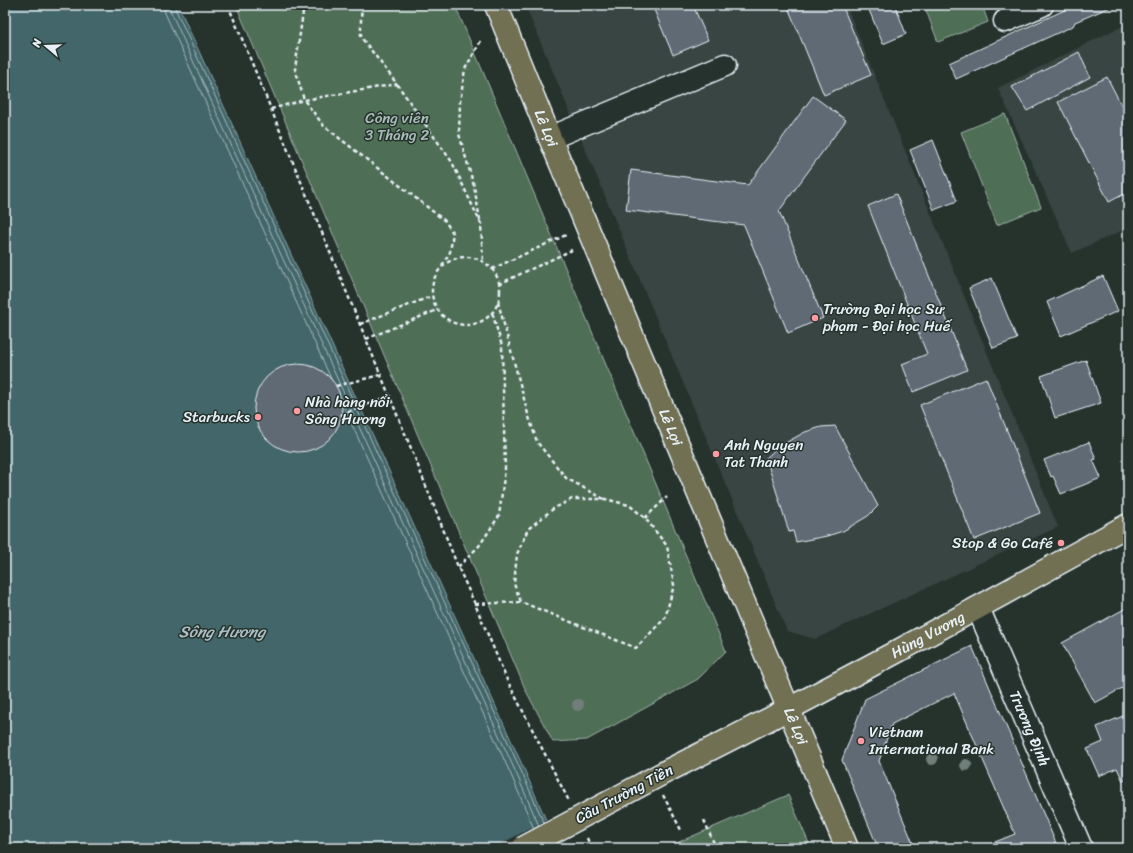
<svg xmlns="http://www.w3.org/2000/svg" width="1133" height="853" font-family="Sriracha,sans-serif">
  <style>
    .built { fill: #374443 }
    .green { fill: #506e57; stroke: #9cb0a8 }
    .water { fill: #436669; stroke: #859ea2 }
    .pier { fill: #26332d }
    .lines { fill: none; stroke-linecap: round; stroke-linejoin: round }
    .shore { stroke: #a6b9bf; stroke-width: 1 }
    .building { fill: #606a75; stroke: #e8f1f8 }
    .minor-casing { stroke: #e8f1f8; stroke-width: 25 }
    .major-casing { stroke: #e8f1f8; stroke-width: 25 }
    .path { stroke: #e8f1f8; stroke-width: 2.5; stroke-dasharray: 4 3; stroke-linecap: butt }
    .minor { stroke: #26332d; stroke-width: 22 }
    .major { stroke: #716f52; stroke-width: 22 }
    .major-bridge-casing { stroke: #e8f1f8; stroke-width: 25; stroke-linecap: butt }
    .major-bridge { stroke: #716f52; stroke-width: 22 }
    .tree { fill: #6f7f79 }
    .poi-dot { fill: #ff9aa2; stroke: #26332d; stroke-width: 1.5 }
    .labels { text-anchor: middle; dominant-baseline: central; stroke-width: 3; stroke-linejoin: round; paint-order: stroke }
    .park-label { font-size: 15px; fill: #abbdb8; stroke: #26332d }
    .street-label { font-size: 15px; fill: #e8f1f8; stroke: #26332d }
    .poi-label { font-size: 15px; fill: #e8f1f8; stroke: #26332d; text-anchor: start }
    .water-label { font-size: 16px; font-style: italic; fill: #aec0c6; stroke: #26332d }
  </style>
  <rect width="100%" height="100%" fill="#26332d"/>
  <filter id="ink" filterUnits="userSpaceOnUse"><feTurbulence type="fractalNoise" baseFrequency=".025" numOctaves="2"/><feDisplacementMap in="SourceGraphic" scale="8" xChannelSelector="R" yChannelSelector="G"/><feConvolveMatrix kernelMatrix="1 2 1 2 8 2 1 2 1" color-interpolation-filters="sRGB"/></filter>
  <g filter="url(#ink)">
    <!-- built -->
    <g class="built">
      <path d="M525 5H846L1058 527 815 639 787 631Z"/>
      <path d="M1128 23V228L1072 253 998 88Z"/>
    </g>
    <!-- green -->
    <g class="green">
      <path d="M236 5H455L726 651 698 679 587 740 553 742 526 691Z"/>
      <path d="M924 5H982L988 22 938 42Z"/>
      <path d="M1005 114 1041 207 997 225 961 132Z"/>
      <path d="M788 795 811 848H665Z"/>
    </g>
    <!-- water -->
    <path class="water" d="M5 5H178L525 771 558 848H5Z"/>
    <!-- pier -->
    <path class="pier" d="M548 819 560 848H493Z"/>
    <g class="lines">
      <!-- shore -->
      <g class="shore">
        <path d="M164 5 165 13 512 777 534 829"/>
        <path d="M170 5V10L517 775 539 826"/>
        <path d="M175 5V8L522 773 544 823"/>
      </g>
    </g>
    <!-- building -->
    <g class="building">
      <path d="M652 5H693L708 40 673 55Z"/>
      <path d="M787 5H842L871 75 824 95Z"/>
      <path d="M867 5H895L906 34 883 44Z"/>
      <path d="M1067 5H1115L1075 22 1073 26 956 79 949 63 1069 8Z"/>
      <path d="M1079 52 1090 77 1027 111 1012 87Z"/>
      <path d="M1107 77 1128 118V192L1109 202 1058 102Z"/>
      <path d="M813 96 846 120 779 211 823 318 788 333 744 225 626 210 631 170 748 185Z"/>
      <path d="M933 140 957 201 934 210 910 150Z"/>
      <path d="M896 194 967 370 913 392 902 364 927 354 868 206Z"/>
      <path d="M1103 276 1118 311 1061 336 1047 302Z"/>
      <path d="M992 278 1017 339 993 348 969 288Z"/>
      <path d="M1086 360 1101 403 1055 418 1041 376Z"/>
      <circle cx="298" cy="408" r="44"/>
      <path d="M986 378 1040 513 974 540 920 405Z"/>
      <path d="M835 426 878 506 868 516 843 531 827 536 796 542 793 531 789 532 766 458 778 447 805 432 821 427Z"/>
      <path d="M1089 442 1096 459 1093 460 1101 478 1061 494 1053 476 1051 477 1044 460Z"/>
      <path d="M1128 607V685L1095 703 1062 643Z"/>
      <path d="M972 646 1058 848H980L1015 834 954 693 892 724 879 761 915 848H878L842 760 865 699Z"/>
      <path d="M1123 716 1128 728V779L1123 781 1117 768 1099 776 1087 749 1103 742 1097 727Z"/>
    </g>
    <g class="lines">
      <!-- minor casing -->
      <g class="minor-casing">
        <g id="minor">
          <path d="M1005 21 1042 5"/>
          <path d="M550 138 725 65"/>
          <path id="s1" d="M978 608 1081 848"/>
        </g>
      </g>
      <!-- major casing -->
      <g class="major-casing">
        <g id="major">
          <path id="s2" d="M496 5 550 138 758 636 847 848"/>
          <path id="s3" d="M669 770C824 693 976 609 1128 525"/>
        </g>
      </g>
      <!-- path -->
      <g class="path">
        <path d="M228 5 413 453 458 567 475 604 507 680 569 801"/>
        <path d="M304 5 295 69 304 100 324 126 445 221 453 233 450 252 442 266"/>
        <path d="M363 5 361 16V37L397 84 452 162 481 224 483 261"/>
        <path d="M271 109 304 100 397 84"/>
        <path d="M480 220 474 186 459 134 460 102 465 69 482 39"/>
        <circle cx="466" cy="291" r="34"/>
        <path d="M492 269 566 235"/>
        <path d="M499 284 572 250"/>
        <path d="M498 302 528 414 537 442 566 478 604 499"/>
        <path d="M360 324 432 296"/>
        <path d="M366 339 437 310"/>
        <path d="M336 386 380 375"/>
        <path d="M341 415 389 396"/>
        <path d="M645 518 667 497"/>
        <path d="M458 567 479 546 499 516 505 469 502 346 492 312"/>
        <path d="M475 604 521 602 636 648 665 618 674 585 667 546 645 518 629 505 605 499H572L553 509 528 529 517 554 514 584 521 602"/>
        <path d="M663 795 681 830"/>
        <path d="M704 820 716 848"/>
        <path d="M587 838 591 848"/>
      </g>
      <!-- minor -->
      <use href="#minor" class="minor"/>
      <!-- major -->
      <use href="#major" class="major"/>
      <!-- major-bridge casing -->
      <g class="major-bridge-casing">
        <path id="major-bridge" d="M523 848 669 770"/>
      </g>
      <!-- major-bridge -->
      <use href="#major-bridge" class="major-bridge"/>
    </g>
    <!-- trees -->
    <g class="tree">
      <circle cx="578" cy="705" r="6"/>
      <circle cx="932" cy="759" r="6"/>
      <circle cx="966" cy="765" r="6"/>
    </g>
  </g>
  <!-- markers -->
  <g class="poi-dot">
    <circle cx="815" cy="318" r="4"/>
    <circle cx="297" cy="411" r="4"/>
    <circle cx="258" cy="417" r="4"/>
    <circle cx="716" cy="454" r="4"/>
    <circle cx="1061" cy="543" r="4"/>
    <circle cx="861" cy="741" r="4"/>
  </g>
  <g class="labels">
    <!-- park labels -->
    <g class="park-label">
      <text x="397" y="118">Công viên<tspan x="397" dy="17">3 Tháng 2</tspan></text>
    </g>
    <!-- street labels -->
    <g class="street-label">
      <text stroke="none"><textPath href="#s2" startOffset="133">Lê Lợi</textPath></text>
      <text stroke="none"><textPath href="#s2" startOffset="457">Lê Lợi</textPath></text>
      <text stroke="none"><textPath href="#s3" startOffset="292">Hùng Vương</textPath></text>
      <text stroke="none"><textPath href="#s2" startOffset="781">Lê Lợi</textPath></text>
      <text stroke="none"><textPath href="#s1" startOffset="131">Trương Định</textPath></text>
      <text transform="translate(624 794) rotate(-28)">Cầu Trường Tiền</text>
    </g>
    <!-- poi labels -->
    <g class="poi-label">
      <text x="823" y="309">Trường Đại học Sư<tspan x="823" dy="17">phạm - Đại học Huế</tspan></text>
      <text x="305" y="402">Nhà hàng nổi<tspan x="305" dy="17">Sông Hương</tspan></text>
      <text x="250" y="417" text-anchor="end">Starbucks</text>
      <text x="724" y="445">Anh Nguyen<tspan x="724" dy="17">Tat Thanh</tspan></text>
      <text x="1053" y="543" text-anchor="end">Stop &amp; Go Café</text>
      <text x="869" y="732">Vietnam<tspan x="869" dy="17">International Bank</tspan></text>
    </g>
    <!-- water labels -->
    <g class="water-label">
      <text x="222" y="631">Sông Hương</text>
    </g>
  </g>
  <!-- margin -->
  <rect width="1133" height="853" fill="none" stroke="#26332d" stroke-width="20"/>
  <rect x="10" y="10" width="1113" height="833" fill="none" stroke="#e8f1f8" stroke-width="1.5" filter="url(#ink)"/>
  <!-- north arrow -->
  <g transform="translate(46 46) rotate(289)" stroke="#26332d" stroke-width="3" paint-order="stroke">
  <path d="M0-3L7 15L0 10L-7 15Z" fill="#e8f1f8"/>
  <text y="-6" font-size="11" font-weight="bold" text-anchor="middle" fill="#e8f1f8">N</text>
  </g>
</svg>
